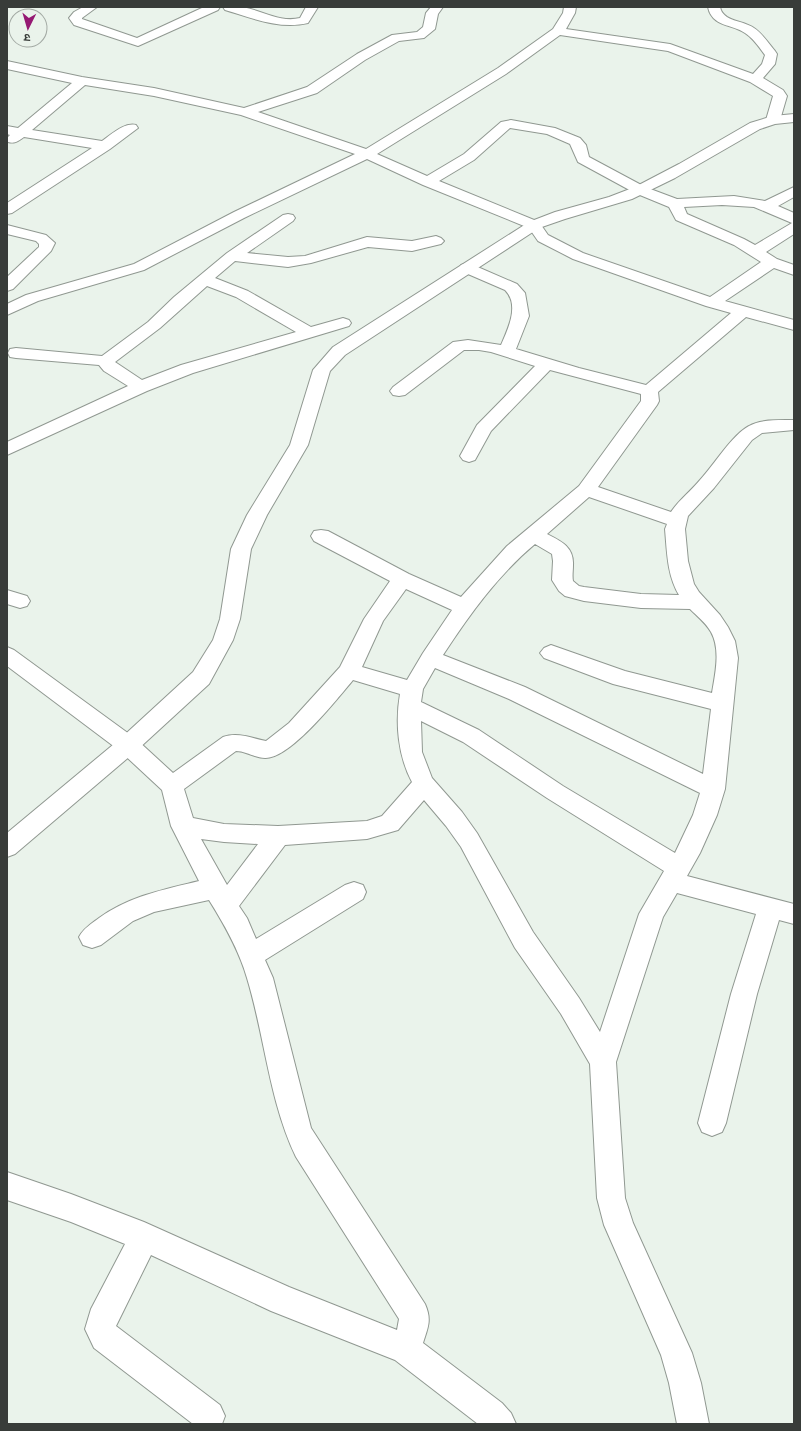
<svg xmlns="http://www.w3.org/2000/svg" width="801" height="1431" font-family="Georgia,'Noto Sans Devanagari',serif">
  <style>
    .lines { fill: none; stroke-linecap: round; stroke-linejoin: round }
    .minor-casing { stroke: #909891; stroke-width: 2 }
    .tertiary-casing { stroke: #909891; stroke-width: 2 }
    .minor { fill: #fff; fill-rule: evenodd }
    .tertiary { fill: #fff; fill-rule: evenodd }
  </style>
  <rect width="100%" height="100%" fill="#eaf3eb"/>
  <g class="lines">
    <!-- minor casing -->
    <g class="minor-casing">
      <g id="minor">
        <path d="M83 7H97L82 18V19L137 38 204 7H220L218 10 138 46 74 25 69 18 74 12Z"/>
        <path d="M223 7C229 7 236 6 242 7 261 10 280 23 300 18L306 7H318L308 23C280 30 252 18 225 10Z"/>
        <path d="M431 7H443L438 14 435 29 424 38 399 41 365 60 317 93 258 112 366 149 498 68 553 29 563 13 564 7H576L575 13 566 29 670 44 753 74 762 64 765 55C759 47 753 38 745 33 732 24 712 27 708 7H720C723 22 743 20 754 28 762 33 769 44 775 51L777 54 775 64 763 78 783 90 787 96 780 120 778 123H768L766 120 773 96 750 82 668 51 560 35 506 74 377 154 427 176 464 154 501 122 511 120 555 128 580 138 586 145 589 157 645 187 677 199 734 196 765 201 794 187V197L778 206 794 213V234L766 252 777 259 794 265V275L774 268 725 301 794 320V330L746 317 658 392 659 401 657 405 598 487 671 512C679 500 691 491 700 480 714 465 732 435 749 426 761 419 780 420 794 420V430L762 433 752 440 714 488 688 516 685 529 688 561 694 584 699 592 720 615 728 627 735 641 738 658 725 789 717 815 700 853 687 876 794 904V924L779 920 757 994 726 1123 722 1132 712 1136 702 1132 698 1123 731 994 756 914 677 893 663 917 616 1062 625 1198 633 1223 692 1353 701 1383 709 1424H677L669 1383 661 1355 604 1225 597 1198 590 1064 561 1014 515 948 461 847 446 826 424 800 398 830 367 839 285 845 239 906 247 918 256 939 345 885 354 882 363 885 366 892 363 899 265 960 273 978 311 1128 425 1304C432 1320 428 1327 423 1343L502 1403 511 1413 516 1424H478L395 1360 271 1311 151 1255 116 1326 220 1405 225 1416 222 1424H193L94 1348 85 1329 91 1309 125 1244 71 1222 7 1200V1172L71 1194 144 1222 289 1287 397 1330 399 1319 296 1157C269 1101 265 1037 247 978 239 950 224 924 209 900L154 912 133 921 101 945 92 948 83 945 79 937C84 928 91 924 99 918 130 896 162 890 199 881L171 826 162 790 120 751 7 666V647L14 650 136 739 173 773 223 737C238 732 251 738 266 741L289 723 340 667 364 619 390 581 314 541 311 536 314 531 321 530 328 531 409 574 461 597 507 546 579 486 641 401V394L550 370 491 431 475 460 469 462 463 460 460 456 477 425 535 366 491 352 479 350H464L405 395 399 396 393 395 390 391 393 387 453 342 468 340 501 345C508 329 520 305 505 290L461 271 459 268 461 265 467 263 473 265 517 284 525 293 529 316 516 349 579 368 646 385 731 313 706 306 573 259 538 241 529 228 423 185 367 159 244 218 144 270 38 301 7 315V304L26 295 134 264 234 212 355 154 241 115 154 96 85 85 32 130 102 141C111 135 124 122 136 125L138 128 110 149 12 213 7 214V203L92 148 24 137C18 141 15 144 8 142L7 138 10 135 7 134V126L18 128 72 83 7 69V61L82 77 154 88 244 108 307 87 357 54 392 35 417 32 423 27 426 13ZM510 128 547 134 570 144 578 162 635 193 669 207 676 220 734 245 761 262 710 297 583 253 548 235 539 222 439 181 474 160ZM722 205 754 207 792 223 755 245 744 239 687 214 684 207ZM589 497 667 524 665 529C667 551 667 575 679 595L641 594 584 587 579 586 573 581C572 576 573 571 573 565 574 547 561 541 547 534ZM535 544 552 554 553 561 552 580 559 591 565 596 584 601 641 608 690 609C697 616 706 623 711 632 721 650 715 674 712 693L625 671 551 645 544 648 540 653 544 658 613 684 711 709 703 774 525 687 443 655C469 615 498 575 535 544ZM406 589 452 610 423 653 407 680 362 667 383 621ZM435 668 509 699 700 793 693 815 675 853 563 786 479 730 421 702 423 689ZM353 680 400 694C395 723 398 756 412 782L382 816 367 821 278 826 224 824 193 818 184 789 236 751C246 751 255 758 265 758 290 759 337 699 353 680ZM421 721 463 742 547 798 664 871 639 914 600 1032 579 998 533 932 477 833 462 812 432 778 422 752ZM201 839 224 842 258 844 227 885Z"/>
        <path d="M288 214 293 215 295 218 293 221 247 253 288 257 305 256 367 237 412 241 436 236 441 238 444 241 441 244 412 251 368 247 311 263 288 267 235 261 215 278 248 291 311 327 343 318 349 320 351 323 349 326 193 373 147 391 7 455V442L128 386 104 371 99 365 16 358 10 357 8 353 10 349 16 348 102 356 148 322 174 297 227 253 283 215ZM207 286 236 297 296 332 181 365 142 380 115 362 160 328Z"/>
        <path d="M7 225 46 235 55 243 51 251 13 289 7 291V277L39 247V244L36 241 7 234Z"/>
        <path d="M7 590 27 596 30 601 27 606 20 608 7 604Z"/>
      </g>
    </g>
    <!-- tertiary casing -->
    <g class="tertiary-casing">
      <path id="tertiary" d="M794 114V122L775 124 760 129 675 178 632 199 565 219 539 228 345 355 330 371 308 445 267 515 251 549 240 619 233 640 209 684 136 751 15 854 7 857V833L120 739 193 672 213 640 220 619 231 549 247 515 290 445 313 370 333 347 529 222 555 212 609 197 635 187 679 164 750 123 773 116Z"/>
    </g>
    <!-- minor -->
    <use href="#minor" class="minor"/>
    <!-- tertiary -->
    <use href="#tertiary" class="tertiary"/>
  </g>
  <!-- border -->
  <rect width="801" height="1431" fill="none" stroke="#383c39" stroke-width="16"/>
  <!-- north arrow -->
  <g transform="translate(28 28) rotate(185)"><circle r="19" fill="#eaf3eb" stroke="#a3aaa4"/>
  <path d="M0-3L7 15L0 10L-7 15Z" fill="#951973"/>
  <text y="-6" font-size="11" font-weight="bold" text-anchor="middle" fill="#383c39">उ</text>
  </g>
</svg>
